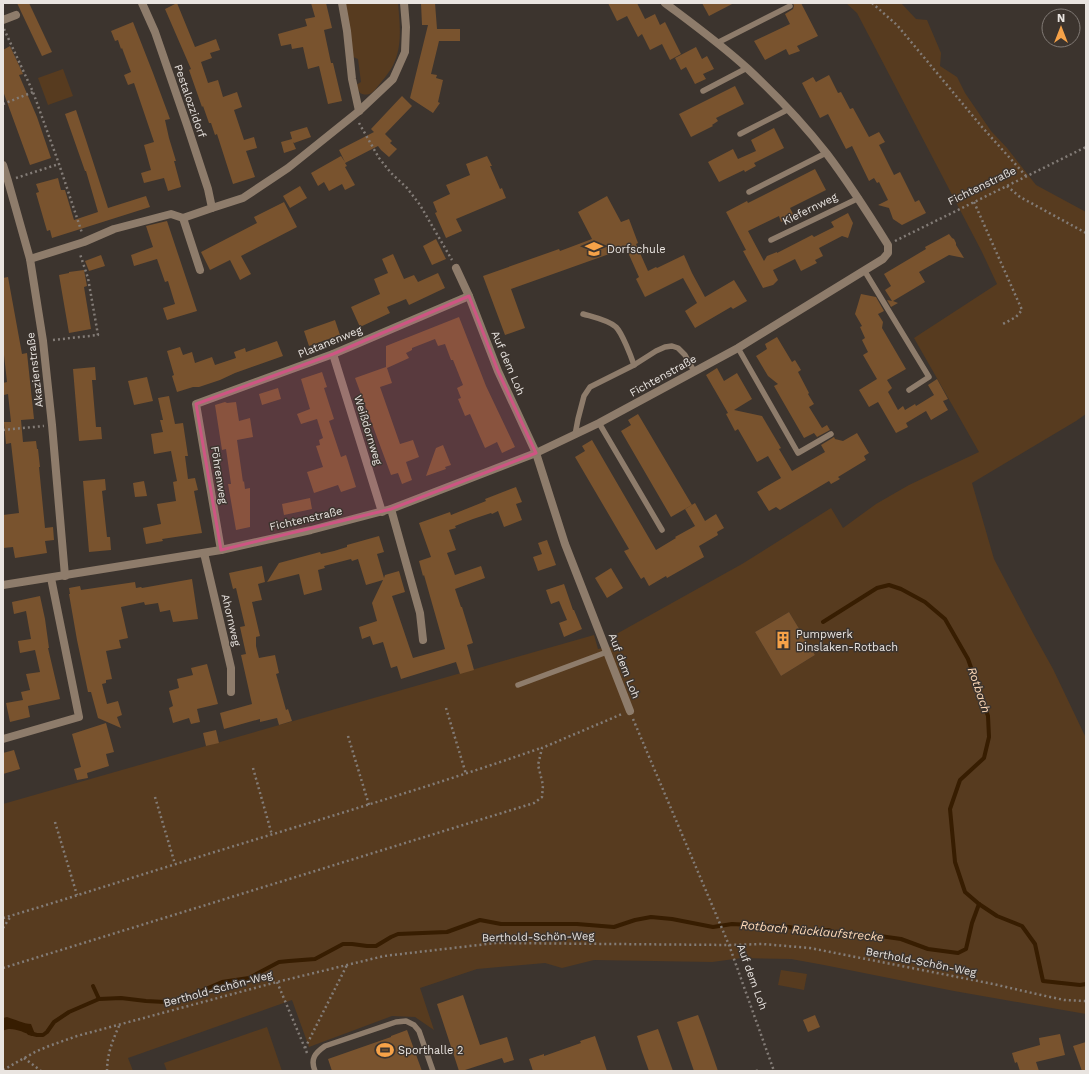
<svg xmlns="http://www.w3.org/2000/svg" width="1089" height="1074" font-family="'Work Sans',sans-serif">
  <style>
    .green { fill: #573b1f; fill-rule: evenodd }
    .water { fill: #371d01 }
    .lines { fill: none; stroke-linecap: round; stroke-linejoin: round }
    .stream { stroke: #371d01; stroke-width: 4 }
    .building { fill: #79532e }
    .path { stroke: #837c77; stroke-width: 2.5; stroke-dasharray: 2 3; stroke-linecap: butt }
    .lane { stroke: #8e7c6b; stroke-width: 5.5 }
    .street { stroke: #8e7c6b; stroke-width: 8 }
    .marked { fill: #ce5583; fill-opacity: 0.2; stroke: #ce5583; stroke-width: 3; stroke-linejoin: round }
    .labels { text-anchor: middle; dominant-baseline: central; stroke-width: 3; stroke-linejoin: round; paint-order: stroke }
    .street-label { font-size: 11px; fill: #e9e4e0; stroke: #3c342e }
    .poi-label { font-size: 11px; fill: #e9e4e0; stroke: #3c342e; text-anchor: start }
    .water-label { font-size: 12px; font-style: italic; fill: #fdd8b6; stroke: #3c342e }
  </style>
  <rect width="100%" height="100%" fill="#3c342e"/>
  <!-- green -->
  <g class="green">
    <path d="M345 3H398C400 26 403 49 391 69 387 75 382 81 378 86 373 93 368 97 360 93L356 85 361 82 358 59 353 57Z"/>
    <path d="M846 3H901L916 19 927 20 941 53 940 66 957 77 965 93 991 131 1007 148 1036 185 1086 212V414L1076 421 972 483 994 559 1033 633 1053 669 1086 738V1014L954 991 824 965 791 959 742 958 712 962 594 960 562 968 545 963 477 969 420 988 434 1030 415 1017 392 1016 309 1047 292 1000 128 1058 133 1071H3V804L594 635 598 649 615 646 611 637 742 564 831 508 843 528 876 504 909 485 979 452 914 338 997 284 982 252 857 13ZM789 612 815 655 781 676 755 632Z"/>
    <path d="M63 69 73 96 48 105 38 78Z"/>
    <path d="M781 970 807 974 804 990 778 985Z"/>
    <path d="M267 1027 282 1071H167L164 1063Z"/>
  </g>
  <!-- water -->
  <path class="water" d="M7 1017C14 1019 24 1024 31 1024L35 1034 32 1036C23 1032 11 1026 3 1031V1018Z"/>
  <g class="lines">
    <!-- stream -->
    <g class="stream">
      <path d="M823 622 877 588 889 585 901 589 925 602 945 619 968 659 988 716 989 737 984 758 960 780 950 809 955 862 965 892 979 904 997 916 1022 926 1035 944 1043 981 1080 985 1086 984"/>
      <path d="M93 986 99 999"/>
      <path d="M29 1033 37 1035H43L47 1032 54 1022 69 1012 99 999 121 998 146 1001 165 1002 180 1000 222 982 249 978 279 962 289 961 315 959 343 944H352L367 946H376L391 937 398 934 447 932 480 920 501 924H577L614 927 635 920 651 917 672 919 713 927 732 924 789 927 805 930H829L844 936H880L901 939 928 949 958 953 966 949 972 923 979 904"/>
    </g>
  </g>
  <!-- building -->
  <g class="building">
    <path d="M17 3H29L52 52 42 56Z"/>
    <path d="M177 3 195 47 216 39 220 50 210 53 212 58 201 62 208 83 218 80 223 97 237 92 242 107 234 110 244 140 254 137 257 148 246 151 255 177 233 184 217 134 215 135 211 123H209L203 106 202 107 189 70 191 69 165 9Z"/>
    <path d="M311 3H326L332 28 324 30 331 63H333L342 101 328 104 319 66 308 69 303 47 292 49 291 44 281 46 278 34 307 26 305 19 315 17Z"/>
    <path d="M421 3H435L437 29H460V41H439L431 74 437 75 436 78 443 80 438 102 440 103 433 113 410 98 428 25H422Z"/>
    <path d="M608 3H637L645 19 655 14 660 25 665 22 681 54 670 60 662 44 650 50 642 34 638 37 627 16 617 21Z"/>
    <path d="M702 3H734L709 16Z"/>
    <path d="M793 3H801L818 36 797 46 800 51 789 55 786 49 765 60 754 41 790 24 785 14 793 9 794 6Z"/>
    <path d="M133 22 153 73 170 119 165 120 169 138 176 161H174L181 187 168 191 164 178 144 183 141 173 151 170 144 145 154 142 134 83 128 85 124 75 131 72 122 48 121 49 118 40 115 41 111 31Z"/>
    <path d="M10 46 23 74 19 75 37 117 51 158 30 165 3 91V50Z"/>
    <path d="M696 47 702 59 707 56 714 69 703 74 706 79 695 84 686 67 681 70 675 58Z"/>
    <path d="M829 75 838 93 841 92 850 109 853 108 869 137 879 132 885 142 879 145 894 175 900 172 915 202 919 200 926 213 902 225 893 219 889 208 878 205 888 200 879 182 877 183 874 178 869 181 852 146 846 149 828 114 820 118 802 83 813 77 816 82Z"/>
    <path d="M735 86 744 104 716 118 718 121 712 125 713 126 691 137 679 114Z"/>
    <path d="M402 96 412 106 385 134 392 141 390 143 397 149 389 157 381 150 378 146 345 163 347 166 345 167 355 185 345 190 342 184 329 191 324 182 318 186 311 173 341 156 345 162 339 150 374 132 371 129Z"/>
    <path d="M76 110 86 140 108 208 146 196 150 207 52 238 50 230 47 231 36 193 39 192 36 184 58 178 61 190H65L74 220 98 212 86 171H85L65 114Z"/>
    <path d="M307 127 311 137 294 143 293 142 296 149 284 153 281 142 292 139 290 132Z"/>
    <path d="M774 128 784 148 754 163 756 166 745 172 744 170 719 182 708 162 733 149 738 159 756 151 751 140Z"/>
    <path d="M487 156 492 166H490L500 189 502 188 506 198 456 219 462 231 446 238 435 213 437 212 433 202 450 194 446 185 470 175 466 164Z"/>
    <path d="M815 169 826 190 790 208 794 216 781 222 779 216 748 231 764 261 767 256 777 252V253L812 235 814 237 834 227 831 222 848 213 853 223 848 238 842 236 819 248 823 256 815 260 817 263 801 271 795 259 773 270 778 280 773 285 763 288 743 251 746 250 726 212 747 201 748 203Z"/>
    <path d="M300 186 307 198 290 208 283 196Z"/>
    <path d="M607 196 621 222 629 219 638 243 636 244 648 271 656 267 657 268 684 255 692 273 705 297 734 280 747 301 733 309 731 307 695 328 685 311 697 303 683 278 645 297 636 279 639 277 626 248 511 289 525 328 505 335 483 276 559 249 560 251 592 239 578 212Z"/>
    <path d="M284 202 297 227 241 256 251 274 240 280 230 260 210 270 201 252 257 223 254 217Z"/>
    <path d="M167 221 197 311 167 320 163 308 175 304 168 281 165 282 157 259 134 266 131 255 153 247 146 226Z"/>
    <path d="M949 234 952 238 954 239 956 243V245L964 258 949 255 919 272 925 282 893 301 898 303 891 307 887 300 892 301 885 290 891 286 884 274 926 249 925 247Z"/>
    <path d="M436 239 446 259 432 265 423 246Z"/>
    <path d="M393 254 404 279 414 275 418 282 438 273 445 288 409 305 406 299 387 307 390 313 360 327 351 307 380 294 374 279 388 273 382 259Z"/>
    <path d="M101 255 105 266 89 271 85 261Z"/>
    <path d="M84 270 87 286 84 287 91 329 69 333 59 275 69 273V272Z"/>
    <path d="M8 277 22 354 27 353 34 419 21 420 23 442 36 441 37 449H38L40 467H39L45 528 53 527 54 540 45 541 47 553 15 558 13 547 3 548V515L19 513 11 443 6 444 4 422H11L8 394 4 395 3 383 7 382 4 355 3 356V278Z"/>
    <path d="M861 294 876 297 884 311 878 314 883 322 882 328 906 369 887 380 892 388 888 392 898 410 903 406 905 410 915 404 916 406 934 395 928 385 937 379 948 399 943 401 948 410 931 420 926 411 906 423 908 427 896 433 878 402 869 407 859 390 877 379 863 355 868 352 862 340 865 338 860 327 862 326 855 314Z"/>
    <path d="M459 317 486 386 515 447 502 453 497 442 485 448 470 414 465 416 458 399 461 398 457 388 463 385 453 360H451L445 344 438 346 435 339 412 348V350L406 353 409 358 387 368 392 383 380 387 400 444 413 440 419 457 406 462 412 480 402 484 398 473 391 475 355 378 386 367V346Z"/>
    <path d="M335 320 340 335 309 346 304 331Z"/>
    <path d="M777 337 792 362 795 360 801 370 798 372 809 393 808 394 814 404 809 407 822 428 827 425 830 430 817 437 814 433 804 438 774 386 778 384 768 376 756 356 767 349 765 344Z"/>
    <path d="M277 341 283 356 235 373 220 380 199 387H193L177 392 172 376 174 375 167 351 180 347 183 355 192 352 195 363 212 357 215 365 236 358 234 352 245 348 246 352Z"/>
    <path d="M95 367 96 380H92L96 427H101L102 439 79 441 73 369Z"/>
    <path d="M717 368 724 381 737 373 752 399 734 410 762 416 781 448 779 449 792 471 825 452 821 445 834 437 835 439 843 441 857 433 869 453 864 456 866 460 838 477 840 479 831 484 829 481 780 510 776 507 769 511 757 492 781 478 768 456 757 462 738 429 735 431 726 414 728 413 706 375Z"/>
    <path d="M322 372 327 387 324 388 334 419 329 421 341 457 346 455 356 487 341 492 338 485 314 493 307 472 323 467 316 446 320 445 319 440 323 438 317 419 301 424 297 414 310 409 301 379Z"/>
    <path d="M147 377 153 401 134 405 128 381Z"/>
    <path d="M278 388 281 399 262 405 259 394Z"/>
    <path d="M169 396 175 424 183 423 188 456H185L188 479 195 478 198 490 194 491 202 533 162 539 163 541 146 544 143 528 161 524 157 504 176 501 173 482 177 481 171 451 154 454 151 434 163 432 160 420H163L158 398Z"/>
    <path d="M225 402 227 403 236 402 239 421 250 418 253 437 237 440 243 482 244 481 245 489 250 488V527L236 530 228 484H231L226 449 222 450 215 405Z"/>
    <path d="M638 414 692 505 671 517 621 431 631 425 628 420Z"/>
    <path d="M592 440 656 550 676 538 675 537 695 526 685 509 695 503 705 521 716 514 724 528 717 532 718 535 699 546 704 557 667 578 666 576 649 586 644 577 641 579 624 551 629 549 575 457 585 451 582 446Z"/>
    <path d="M443 445 451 465 445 467 446 469 426 476 436 448Z"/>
    <path d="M105 479 106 490 102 491 107 537H110L111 550 89 552 83 481Z"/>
    <path d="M144 481 147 496 135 497 133 483Z"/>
    <path d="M516 487 522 502 516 504 522 520 504 527 498 511 492 514 491 513 473 519 455 526 456 528 449 530 456 550 447 553 455 575 481 566 485 578 455 589 461 607H462L473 643 467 645 474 670 460 674 456 662 401 679 397 666 391 668 383 642 373 645 370 636 362 639 359 627 377 621 372 603 383 580 366 585 358 559 352 561 351 559 324 566 325 568 318 570 322 590 304 595 299 574 267 582 279 563 320 552 321 554 334 551 347 547V545L379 536 384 552 377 554 384 578 385 575 399 571 405 592 392 596 413 658 445 649 424 575 423 576 419 561 431 557 419 523 450 512 451 515 486 501 485 499Z"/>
    <path d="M310 498 312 509 284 515 282 504Z"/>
    <path d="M547 540 556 565 538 571 533 557 542 554 538 543Z"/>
    <path d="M262 566 265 582 258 584 262 600 252 602 260 636 256 637V646L259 658 275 655 279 673 276 674 286 710 288 709 292 721 279 725 277 718 260 722V719L224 729 220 713 252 704 241 655 246 654 240 627 245 626 236 588 233 589 229 573Z"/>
    <path d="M611 568 623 588 607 598 595 578Z"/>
    <path d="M192 579 198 619 173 622 170 610 160 612 158 603 145 605 144 602 121 607 128 638 119 640 121 648 106 651 112 679 106 680V683L102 684 107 704 118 701 122 715 117 717 121 728 98 718 91 692H88L77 640 69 594H70L69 588 80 586 81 590 135 582 136 588 141 587 142 588Z"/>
    <path d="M564 584 573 610H574L582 629 564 637 559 623 567 620 559 601 551 604 546 590Z"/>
    <path d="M40 596 45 619 49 648H48L60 699 28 706 30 717 10 722 6 703 23 700 21 692 30 690 26 674 40 672 35 650 20 653 18 641 31 639 26 611 14 614 12 602Z"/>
    <path d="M789 612 815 655 781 676 755 632Z"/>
    <path d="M207 664 218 704 197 709 200 722 191 724 189 718 173 723 169 708 173 706 169 691 179 688 177 679 193 675 191 668Z"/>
    <path d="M106 723 114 752 106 754 109 766 87 773 88 778 77 780 74 769 81 767 72 734Z"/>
    <path d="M216 730 219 743 206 746 203 733Z"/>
    <path d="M14 750 20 769 3 774V753Z"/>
    <path d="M463 995 480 1045 507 1037 514 1060 504 1063 502 1058 462 1071H459L437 1004Z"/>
    <path d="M698 1015 704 1031 718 1071H694L677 1022Z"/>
    <path d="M815 1015 820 1027 808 1032 803 1020Z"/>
    <path d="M658 1029 673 1071H649L642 1052 637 1036Z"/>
    <path d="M407 1030 422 1071H332L328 1059 391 1037V1036Z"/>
    <path d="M1060 1034 1065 1055 1036 1062 1039 1071H1020L1017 1062 1015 1063 1012 1053 1040 1045 1039 1038Z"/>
    <path d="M595 1036 607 1071H533L529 1059 544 1054V1056L581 1043 580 1041Z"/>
    <path d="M1086 1042V1071H1082L1073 1046Z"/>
  </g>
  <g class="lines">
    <!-- path -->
    <g class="path">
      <path d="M872 3 897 25 982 127 1026 176"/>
      <path d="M4 29 33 92 59 164 82 233"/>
      <path d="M3 104 33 92"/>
      <path d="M359 123 379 158 391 173 407 188 420 205 452 260"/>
      <path d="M16 178 59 164"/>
      <path d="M1007 186 1020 197 1086 233"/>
      <path d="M974 202 1022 310 1016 317 1003 324"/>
      <path d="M895 241 1086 147"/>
      <path d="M53 340 98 335 88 278 80 254"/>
      <path d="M3 430 44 426"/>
      <path d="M446 708 466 774"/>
      <path d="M633 719 729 945 774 1071"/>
      <path d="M348 736 369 805"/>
      <path d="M253 768 272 835"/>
      <path d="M155 797 175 864"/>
      <path d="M55 822 77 895"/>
      <path d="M3 918C61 901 118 882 176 864 298 826 421 790 541 748"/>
      <path d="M3 928 11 916"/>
      <path d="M3 968 534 803 542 797 543 785 538 765 542 748 622 714"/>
      <path d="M277 982 307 1053"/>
      <path d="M305 1048 347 965"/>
      <path d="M24 1058 41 1071"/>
      <path d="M3 1070 35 1052 49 1046 77 1036 277 982 384 956 496 943 729 945 762 944 810 948 993 984 1041 995 1064 1000 1086 1001"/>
      <path d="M107 1071C107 1054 113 1039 120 1024"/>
      <path d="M756 1071 759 1070"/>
    </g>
    <!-- lane -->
    <g class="lane">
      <path d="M717 43 790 6"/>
      <path d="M703 91 747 68"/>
      <path d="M740 134 789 109"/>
      <path d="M749 192 826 153"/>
      <path d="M771 240 859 198"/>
      <path d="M864 270 929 377 909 390"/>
      <path d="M583 314C593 317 608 320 616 327 622 333 631 356 634 365"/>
      <path d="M738 348 798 453 831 434"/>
      <path d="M599 423 662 530"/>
      <path d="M575 435 578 419 584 396 590 387 634 365 656 351 665 347 672 346 678 348 685 355 694 371"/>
      <path d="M518 685 607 652"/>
      <path d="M315 1071C310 1059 315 1053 325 1046L396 1022 406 1021 414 1025 419 1031 433 1071"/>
    </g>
    <!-- street -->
    <g class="street">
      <path d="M342 3 347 31 352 79 359 111"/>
      <path d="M3 20 16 15"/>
      <path d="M3 165 8 181 30 259 43 341 52 425 65 576"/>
      <path d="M212 208 243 198 288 168 359 111 393 79 405 52 406 27 404 3"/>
      <path d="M183 218 200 270"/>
      <path d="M30 259 84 242 114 229 171 214 183 218 212 208 208 189 187 125 155 32 142 3"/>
      <path d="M456 268 469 296 498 371 536 453 565 544 630 711"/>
      <path d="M333 354 382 512"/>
      <path d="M391 509 420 613 423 640"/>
      <path d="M221 550 196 404 333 354 469 296"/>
      <path d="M204 553 231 668V692"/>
      <path d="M3 585 221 550 311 530 391 509 536 453 599 423 738 348 883 259 888 253V245C868 213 849 183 827 154 803 123 776 95 748 69 722 45 693 24 665 3"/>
      <path d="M3 739 79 717 51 578"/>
    </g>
  </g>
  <!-- marked area -->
  <path class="marked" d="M469 296 498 371 536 453 391 509 221 550 196 404 333 354Z"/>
  <!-- icons -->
  <defs>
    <g id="school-bare" transform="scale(1.38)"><path d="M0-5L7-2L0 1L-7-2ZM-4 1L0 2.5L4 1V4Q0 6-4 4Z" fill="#f6a248" stroke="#3c342e" stroke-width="2.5" paint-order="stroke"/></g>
    <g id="building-bare" transform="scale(1.38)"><path d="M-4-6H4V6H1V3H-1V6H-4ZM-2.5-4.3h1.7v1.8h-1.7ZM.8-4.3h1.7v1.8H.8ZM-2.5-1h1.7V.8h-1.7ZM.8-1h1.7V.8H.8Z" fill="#f6a248" stroke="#3c342e" stroke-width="2.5" paint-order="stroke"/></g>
    <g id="stadium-bare" transform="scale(1.38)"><path d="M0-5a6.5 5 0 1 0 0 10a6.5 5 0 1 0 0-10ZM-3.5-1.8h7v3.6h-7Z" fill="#f6a248" stroke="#3c342e" stroke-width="2.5" paint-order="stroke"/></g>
  </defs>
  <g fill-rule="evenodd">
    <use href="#school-bare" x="594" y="249"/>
    <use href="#building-bare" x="783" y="640"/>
    <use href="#stadium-bare" x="385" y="1050"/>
  </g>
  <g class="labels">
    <!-- street labels -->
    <g class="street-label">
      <text transform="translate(190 101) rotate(71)">Pestalozzidorf</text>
      <text transform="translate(982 186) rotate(-26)">Fichtenstraße</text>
      <text transform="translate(810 209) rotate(-26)">Kiefernweg</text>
      <text transform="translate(330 342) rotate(-22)">Platanenweg</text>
      <text transform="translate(508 363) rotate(67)">Auf dem Loh</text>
      <text transform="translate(35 370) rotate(-97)">Akazienstraße</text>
      <text transform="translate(663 376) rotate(-29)">Fichtenstraße</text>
      <text transform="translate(368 430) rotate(73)">Weißdornweg</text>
      <text transform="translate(219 475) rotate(81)">Föhrenweg</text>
      <text transform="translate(306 519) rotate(-13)">Fichtenstraße</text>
      <text transform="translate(231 620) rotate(77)">Ahornweg</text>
      <text transform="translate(624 666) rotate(69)">Auf dem Loh</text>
      <text transform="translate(538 937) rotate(-1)">Berthold-Schön-Weg</text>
      <text transform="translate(921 962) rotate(11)">Berthold-Schön-Weg</text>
      <text transform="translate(752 977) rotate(70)">Auf dem Loh</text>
      <text transform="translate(218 989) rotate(-15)">Berthold-Schön-Weg</text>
    </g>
    <!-- poi labels -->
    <g class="poi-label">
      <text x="607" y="249">Dorfschule</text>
      <text x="796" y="634">Pumpwerk<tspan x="796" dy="13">Dinslaken-Rotbach</tspan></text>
      <text x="398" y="1050">Sporthalle 2</text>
    </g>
    <!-- water labels -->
    <g class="water-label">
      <text transform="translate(979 690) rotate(71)">Rotbach</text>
      <text transform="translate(812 931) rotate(5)">Rotbach Rücklaufstrecke</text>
    </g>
  </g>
  <!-- border -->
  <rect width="1089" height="1074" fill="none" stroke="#e9e4e0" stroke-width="8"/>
  <!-- north arrow -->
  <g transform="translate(1061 28)"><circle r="19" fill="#3c342e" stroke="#817a75"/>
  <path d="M0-3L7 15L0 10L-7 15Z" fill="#f6a248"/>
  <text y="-6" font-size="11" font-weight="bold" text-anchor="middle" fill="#e9e4e0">N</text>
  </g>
</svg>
